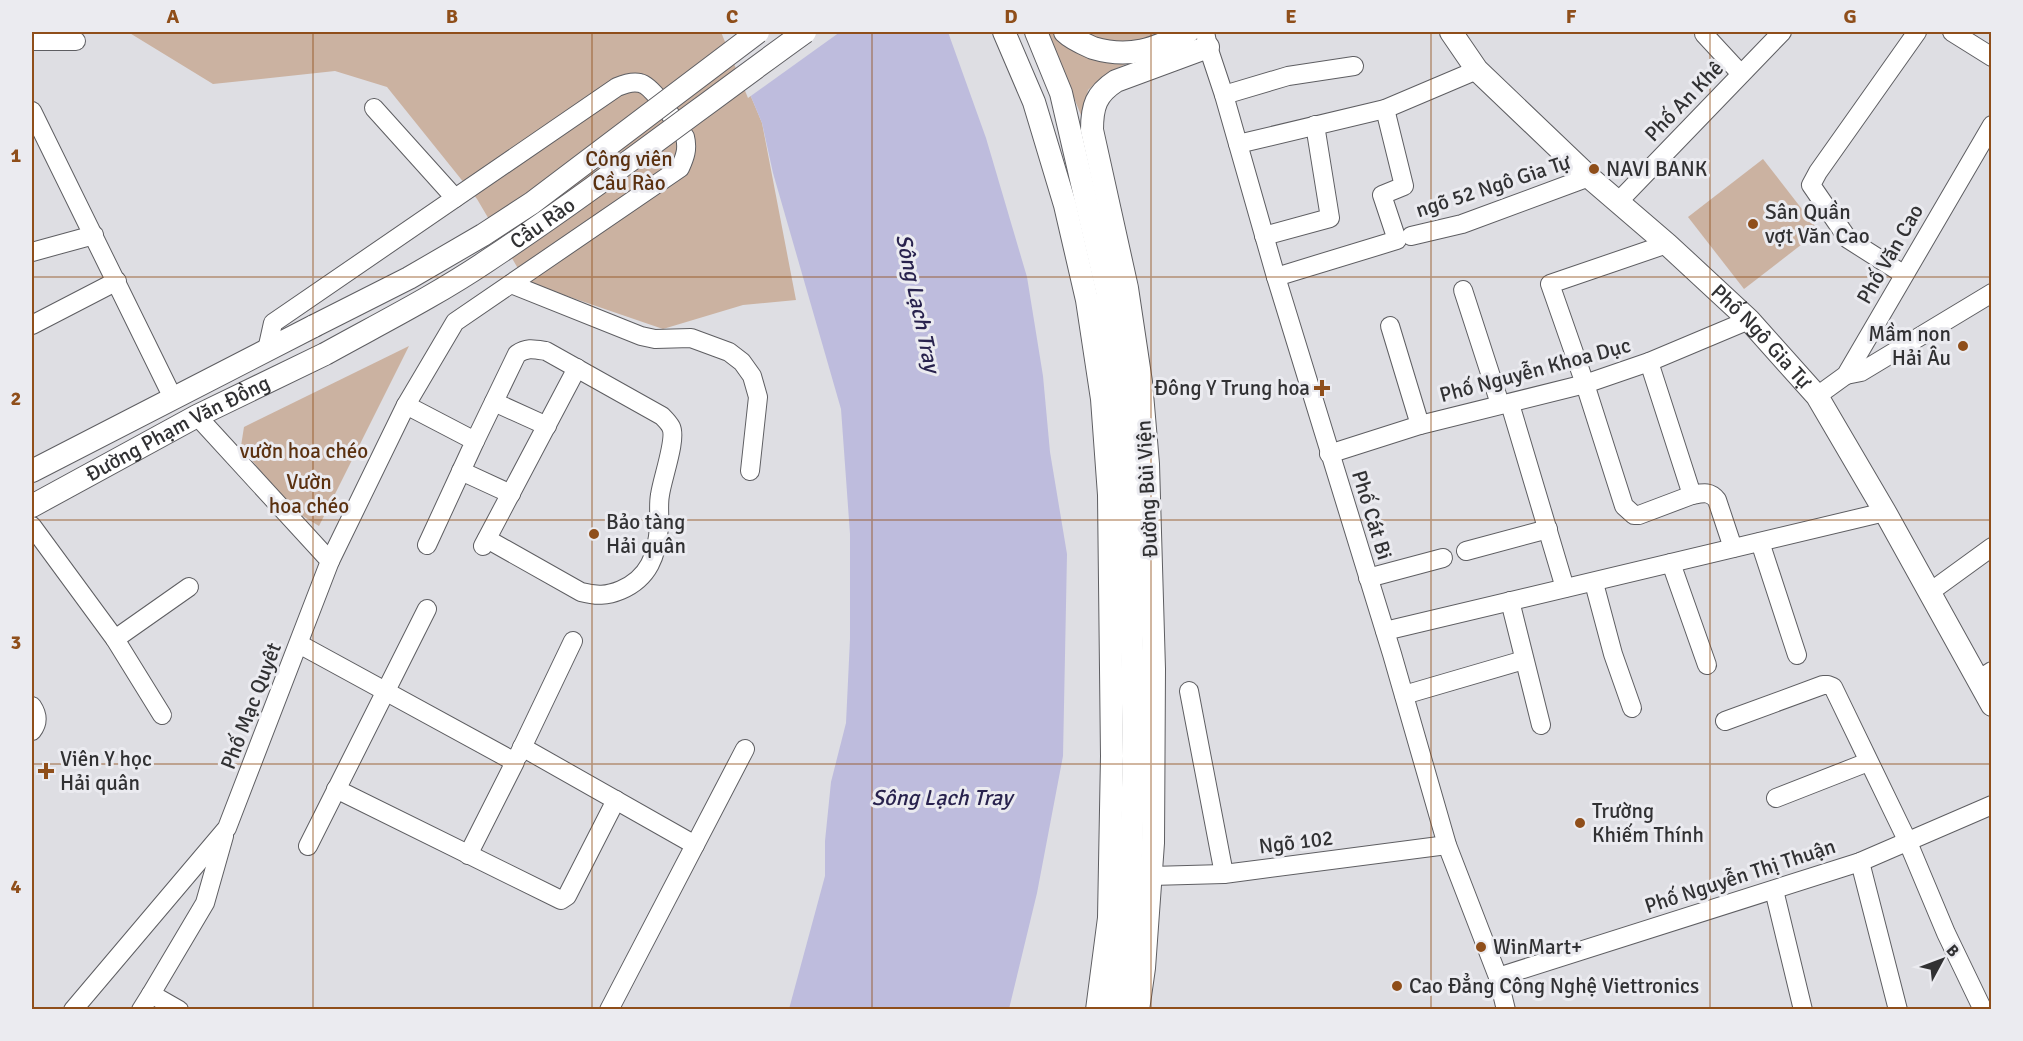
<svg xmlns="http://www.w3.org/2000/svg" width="2023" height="1041" font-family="Signika,sans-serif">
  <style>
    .green { fill: #cbb2a1 }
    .water { fill: #bebcdd }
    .pier { fill: #dedee3 }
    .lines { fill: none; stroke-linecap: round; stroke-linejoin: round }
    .minor-casing { stroke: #5e5e62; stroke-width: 20 }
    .major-casing { stroke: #5e5e62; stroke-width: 24 }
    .minor { stroke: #fff; stroke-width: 18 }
    .major { stroke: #fff; stroke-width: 22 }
    .major-bridge-casing { stroke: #5e5e62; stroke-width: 24; stroke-linecap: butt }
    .major-bridge { stroke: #fff; stroke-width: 22 }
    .grid { fill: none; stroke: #8f4e1a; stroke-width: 1.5; stroke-opacity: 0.55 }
    .poi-dot { fill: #8f4e1a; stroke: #ebebf0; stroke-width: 2 }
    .labels { text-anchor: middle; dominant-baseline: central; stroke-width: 6; stroke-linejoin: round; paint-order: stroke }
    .street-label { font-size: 21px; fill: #313133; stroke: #ebebf0 }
    .park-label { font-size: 21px; fill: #5b3110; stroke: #ebebf0 }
    .poi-label { font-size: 21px; fill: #313133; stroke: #ebebf0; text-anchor: start }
    .water-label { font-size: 22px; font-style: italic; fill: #28224d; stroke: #ebebf0 }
    .neatline { fill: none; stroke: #8f4e1a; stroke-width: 2 }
    .grid-label { font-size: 20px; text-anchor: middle; font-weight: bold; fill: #8f4e1a }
  </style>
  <rect width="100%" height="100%" fill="#dedee3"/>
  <!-- green -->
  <g class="green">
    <path d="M128 32H724L762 123 796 300 743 305 663 329 526 282 477 199 387 87 335 71 213 84Z"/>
    <path d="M1047 32H1194L1109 72 1088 90 1083 120Z"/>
    <path d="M1763 159 1819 231 1744 289 1688 217Z"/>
    <path d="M409 346 319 526 288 507 241 446 244 427Z"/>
  </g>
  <!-- water -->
  <path class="water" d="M724 32H948L986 138 1027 277 1043 376 1050 452 1067 554 1063 756 1037 893 1009 1009H789L825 876V841L831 782 846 723 850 639V534L841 409 773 173 762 123Z"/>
  <!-- pier -->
  <path class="pier" d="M721 32H840L748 98Z"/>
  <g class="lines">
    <!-- minor casing -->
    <g class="minor-casing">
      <g id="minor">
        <path d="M1205 32 1208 47 1224 95 1276 277 1392 654 1447 845 1498 977 1506 1010"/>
        <path d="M1952 32 1992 57"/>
        <path d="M1704 34 1741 74"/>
        <path d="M32 41H76"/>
        <path d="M1224 95 1288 76 1354 66"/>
        <path d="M374 108 455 198"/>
        <path d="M32 111 173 398"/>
        <path d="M1238 144 1385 109 1477 70"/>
        <path d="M1618 202 1782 32"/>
        <path d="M1264 236 1330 218 1315 125"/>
        <path d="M1411 236 1462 224 1589 177"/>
        <path d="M1667 244 1550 284 1585 384 1624 506 1634 515H1639L1692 495"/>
        <path d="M32 252 94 235"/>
        <path d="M1903 274 1848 239 1811 185 1818 172 1917 32"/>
        <path d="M1276 277 1397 240 1382 195 1404 186 1385 109"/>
        <path d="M511 284 641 336 655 339 691 338 729 352 742 362 752 376 758 397 750 471"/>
        <path d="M1463 290 1500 404"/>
        <path d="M32 325 117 281"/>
        <path d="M1390 326 1420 425"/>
        <path d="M267 350 273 323 617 87C624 84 632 81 640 83 654 86 677 125 685 137 688 149 685 157 680 168L455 322 406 405 330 561"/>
        <path d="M1649 362 1692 495C1703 493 1710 491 1717 500L1733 548"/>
        <path d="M1846 375 1861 372 1992 293"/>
        <path d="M1817 396 1846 375 1992 125"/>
        <path d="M494 402 547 426"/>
        <path d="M1510 404 1565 588"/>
        <path d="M406 405 475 441 427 545"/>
        <path d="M475 441 517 354C527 347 534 349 546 351L662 416C665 419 669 423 671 427 677 439 662 479 660 495 658 505 660 516 659 527 657 555 649 578 621 590 607 596 596 596 581 592L487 539"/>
        <path d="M1329 454 1420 425 1585 384 1649 362 1749 320"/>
        <path d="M461 471 511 494"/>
        <path d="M32 526 115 639 162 715"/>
        <path d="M1760 542 1797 655"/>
        <path d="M483 546 577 368"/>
        <path d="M1466 551 1548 529"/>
        <path d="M1671 563 1707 665"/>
        <path d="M1368 578 1443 558"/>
        <path d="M1594 583 1613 654 1632 708"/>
        <path d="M1930 592 1992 547"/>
        <path d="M1510 601 1541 725"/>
        <path d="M1385 631 1885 512"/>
        <path d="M115 639 189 587"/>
        <path d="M299 644 515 762 468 855"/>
        <path d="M1978 680 1992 671"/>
        <path d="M1189 691 1224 874"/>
        <path d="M1404 695 1524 660"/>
        <path d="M32 706C38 715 39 722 32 731"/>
        <path d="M1725 721 1823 685H1828L1833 687 1907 840 1946 933 1983 1010"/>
        <path d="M522 747 695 845"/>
        <path d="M518 756 573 641"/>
        <path d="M336 789 561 900 567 896 616 800"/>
        <path d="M1776 798 1868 762"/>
        <path d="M308 846 427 609"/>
        <path d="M1860 862 1898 1010"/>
        <path d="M1151 876 1224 874 1447 845"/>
        <path d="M1774 890 1803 1010"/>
        <path d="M1498 977 1860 862 1992 805"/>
        <path d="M73 1010 227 828 330 561 197 416"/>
        <path d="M141 1010 151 994"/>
        <path d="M179 1010 151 994 205 903 224 836"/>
        <path d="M609 1010 745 749"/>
      </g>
    </g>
    <!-- major casing -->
    <g class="major-casing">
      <g id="major">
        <path d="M1004 32 1034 102 1065 205 1087 300 1102 399 1109 495 1112 756 1109 918 1097 1010"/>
        <path d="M1036 32 1061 93 1107 291 1122 398 1129 494 1134 755 1129 918 1118 1010"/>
        <path d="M1065 32C1072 39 1084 44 1093 48 1130 59 1155 49 1188 32"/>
        <path id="s1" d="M1451 32 1477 70 1589 177 1667 244 1749 320 1817 396 1885 512 1992 705"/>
        <path d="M32 471 314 326"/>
        <path id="s2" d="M32 506 197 416 325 354"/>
        <path d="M1138 1010 1144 968 1153 843 1154 669 1148 464 1141 382 1127 288 1092 130C1092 106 1096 94 1116 81L1208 47"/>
      </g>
    </g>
    <!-- minor -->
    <use href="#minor" class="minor"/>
    <!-- major -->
    <use href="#major" class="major"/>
    <!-- major-bridge casing -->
    <g class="major-bridge-casing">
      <g id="major-bridge">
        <path d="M314 326 409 278 483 235 532 203 758 32"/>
        <path id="s3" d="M325 354C379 324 435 296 487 261 596 189 699 108 805 32"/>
      </g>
    </g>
    <!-- major-bridge -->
    <use href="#major-bridge" class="major-bridge"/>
  </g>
  <!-- grid -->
  <path class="grid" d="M313 32V1010M592 32V1010M872 32V1010M1151 32V1010M1431 32V1010M1710 32V1010M32 277H1992M32 520H1992M32 764H1992"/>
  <!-- markers -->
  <g class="poi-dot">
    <circle cx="1594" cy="169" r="6"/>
    <circle cx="1753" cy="224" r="6"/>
    <circle cx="1963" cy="346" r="6"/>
    <path d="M1319 379h6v6h6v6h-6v6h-6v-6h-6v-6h6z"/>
    <circle cx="594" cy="534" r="6"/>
    <path d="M43 762h6v6h6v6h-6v6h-6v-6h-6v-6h6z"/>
    <circle cx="1580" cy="823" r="6"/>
    <circle cx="1481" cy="947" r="6"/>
    <circle cx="1397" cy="986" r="6"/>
  </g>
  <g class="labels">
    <!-- street labels -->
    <g class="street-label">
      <text transform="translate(1684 101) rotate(-46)">Phố An Khê</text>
      <text transform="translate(1493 186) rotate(-18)">ngõ 52 Ngô Gia Tự</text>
      <text stroke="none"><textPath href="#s3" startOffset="254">Cầu Rào</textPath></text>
      <text transform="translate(1890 254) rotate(-60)">Phố Văn Cao</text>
      <text stroke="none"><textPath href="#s1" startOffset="436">Phố Ngô Gia Tự</textPath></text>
      <text transform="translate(1535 370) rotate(-15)">Phố Nguyễn Khoa Dục</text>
      <text stroke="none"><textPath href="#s2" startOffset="165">Đường Phạm Văn Đồng</textPath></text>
      <text transform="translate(1147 489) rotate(-93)">Đường Bùi Viện</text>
      <text transform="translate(1372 515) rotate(73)">Phố Cát Bi</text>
      <text transform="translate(251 706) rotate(-69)">Phố Mạc Quyêt</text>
      <text transform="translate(1296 842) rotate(-7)">Ngõ 102</text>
      <text transform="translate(1740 876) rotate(-18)">Phố Nguyễn Thị Thuận</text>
    </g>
    <!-- park labels -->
    <g class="park-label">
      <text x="629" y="159">Công viên<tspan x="629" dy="24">Cầu Rào</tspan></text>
      <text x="304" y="451">vườn hoa chéo</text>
      <text x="309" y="482">Vườn<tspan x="309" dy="24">hoa chéo</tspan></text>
    </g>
    <!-- poi labels -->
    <g class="poi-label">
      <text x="1606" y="169">NAVI BANK</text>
      <text x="1765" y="212">Sân Quần<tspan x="1765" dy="24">vợt Văn Cao</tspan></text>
      <text x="1951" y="334" text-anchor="end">Mầm non<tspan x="1951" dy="24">Hải Âu</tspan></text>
      <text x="1310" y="388" text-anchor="end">Đông Y Trung hoa</text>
      <text x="606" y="522">Bảo tàng<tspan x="606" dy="24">Hải quân</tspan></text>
      <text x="60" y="759">Viên Y học<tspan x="60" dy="24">Hải quân</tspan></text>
      <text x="1592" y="811">Trường<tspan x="1592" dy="24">Khiếm Thính</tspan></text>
      <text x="1493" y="947">WinMart+</text>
      <text x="1409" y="986">Cao Đẳng Công Nghệ Viettronics</text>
    </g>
    <!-- water labels -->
    <g class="water-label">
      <text transform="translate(918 303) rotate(78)">Sông Lạch Tray</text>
      <text x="942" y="797">Sông Lạch Tray</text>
    </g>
  </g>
  <!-- border -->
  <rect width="2023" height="1041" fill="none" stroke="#ebebf0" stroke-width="66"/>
  <!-- north arrow -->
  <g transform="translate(1942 960) rotate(49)" stroke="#ebebf0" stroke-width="4.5" paint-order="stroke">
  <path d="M0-4.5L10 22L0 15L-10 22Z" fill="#313133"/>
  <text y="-9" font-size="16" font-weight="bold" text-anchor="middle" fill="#313133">B</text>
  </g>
  <rect x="33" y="33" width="1957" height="975" class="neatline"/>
  <g class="grid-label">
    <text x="173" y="23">A</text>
    <text x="452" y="23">B</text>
    <text x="732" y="23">C</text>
    <text x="1011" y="23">D</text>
    <text x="1291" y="23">E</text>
    <text x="1571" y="23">F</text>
    <text x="1850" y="23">G</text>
    <text x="16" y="162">1</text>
    <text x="16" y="405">2</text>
    <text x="16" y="649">3</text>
    <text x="16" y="893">4</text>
  </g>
</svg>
